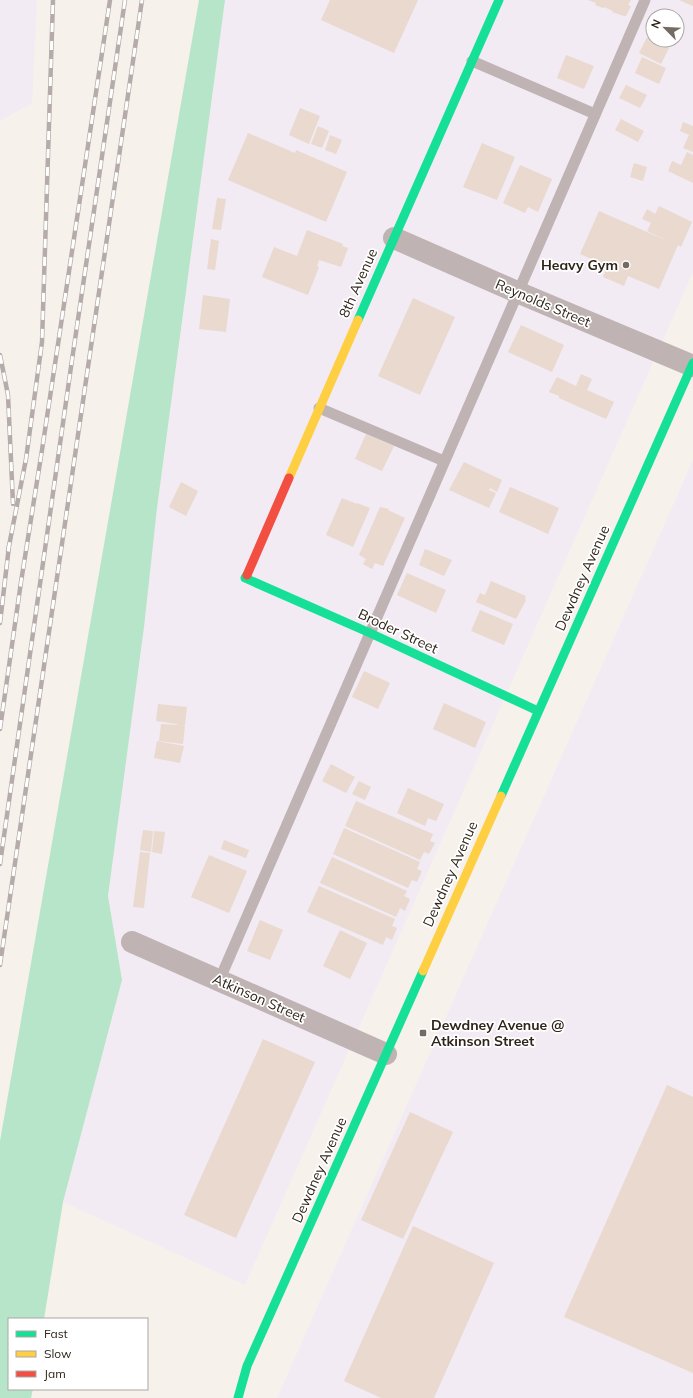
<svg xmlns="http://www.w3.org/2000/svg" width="693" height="1398" font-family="Mulish,sans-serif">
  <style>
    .industrial { fill: #f2ebf4; fill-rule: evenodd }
    .green { fill: #b7e5c9 }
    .building { fill: #e9d9ce }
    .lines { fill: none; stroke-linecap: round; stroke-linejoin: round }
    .lane { stroke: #bfb3b3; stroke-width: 11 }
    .street { stroke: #bfb3b3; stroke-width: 22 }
    .fast { stroke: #16e098; stroke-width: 9 }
    .slow { stroke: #ffcf43; stroke-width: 9 }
    .jam { stroke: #f24e42; stroke-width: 9 }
    .rail-casing { stroke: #b5acaa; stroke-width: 4.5 }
    .rail { stroke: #fff; stroke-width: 3; stroke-dasharray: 9; stroke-linecap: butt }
    .poi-dot { fill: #746c62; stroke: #fff; stroke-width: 1.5 }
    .labels { text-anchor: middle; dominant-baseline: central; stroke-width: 3.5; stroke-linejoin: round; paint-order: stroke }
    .poi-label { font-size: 14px; font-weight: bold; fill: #2e2419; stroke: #fff; text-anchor: end }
    .street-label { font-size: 14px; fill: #2e2419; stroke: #fff }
  </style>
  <rect width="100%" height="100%" fill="#f7f1eb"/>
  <!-- industrial -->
  <g class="industrial">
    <path d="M0 0H37L32 103 0 121Z"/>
    <path d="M225 0H693V272L245 1285 63 1202 122 980 108 896 157 508ZM653 16H677V40H653Z"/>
    <path d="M693 460V1398H277Z"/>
  </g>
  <!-- green -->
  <path class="green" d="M199 0H225L157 508 144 627 108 896 122 980 63 1202 44 1319H9V1389H33L31 1398H0V1141Z"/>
  <!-- building -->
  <g class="building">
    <path d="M330 0H418L394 53 321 20Z"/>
    <path d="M588 0H631L628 5 631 6 626 16H624L612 12 613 11 604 7 603 8 595 5 596 3Z"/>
    <path d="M679 0H693V6Z"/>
    <path d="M647 37 669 48 661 64 639 53Z"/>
    <path d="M566 55 594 66 584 89 557 78Z"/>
    <path d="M642 57 666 68 659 84 635 73Z"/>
    <path d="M626 85 647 95 640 108 619 98Z"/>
    <path d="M300 108 320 116 309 144 289 135Z"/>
    <path d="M621 119 644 131 638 142 615 130Z"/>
    <path d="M683 122 693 126V152L683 148 689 135 680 131Z"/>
    <path d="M318 126 329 131 322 148 311 144Z"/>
    <path d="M248 133 295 153 296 150 347 172 326 222 228 180Z"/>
    <path d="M330 135 342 140 336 154 325 150Z"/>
    <path d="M482 143 515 157 497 200 463 187Z"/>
    <path d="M687 152 693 155V183L668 171 672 161 681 165Z"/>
    <path d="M634 163 647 167 643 181 630 177Z"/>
    <path d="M520 165 552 179 538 212 528 207 525 213 503 203Z"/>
    <path d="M217 198 226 199 221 230 212 229Z"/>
    <path d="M659 206 692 222 681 247 678 245 659 289 628 276 624 286 603 277 607 266 580 254 599 211 670 242 647 231 651 223 642 219 647 209 655 214Z"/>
    <path d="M307 230 343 244 342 246 348 248 341 267 319 260 317 266 319 267 308 295 262 277 274 247 297 256Z"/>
    <path d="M211 239 219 241 215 270 207 269Z"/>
    <path d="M203 295 230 299 226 332 199 329Z"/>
    <path d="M413 298 455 317 420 395 378 376Z"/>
    <path d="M521 325 564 345 552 372 508 352Z"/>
    <path d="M581 374 592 379 587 390 614 402 606 419 559 398V396L549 392 557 377 576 386Z"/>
    <path d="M366 434 394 446 382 471 355 459Z"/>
    <path d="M464 462 502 480 497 492 490 488 489 490 496 493 489 508 449 490Z"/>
    <path d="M181 482 198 491 186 516 169 507Z"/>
    <path d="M510 487 559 508 548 534 499 512Z"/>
    <path d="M342 498 357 504V503L370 508 353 547 326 535Z"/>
    <path d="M380 507 389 509 388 510 405 518 383 566 375 563 372 569 363 564 366 559 359 555Z"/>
    <path d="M425 549 452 560 444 576 419 565Z"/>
    <path d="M407 573 446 590 436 613 397 595Z"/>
    <path d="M491 581 526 596 525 599 526 600 516 619 476 602 480 593 485 595Z"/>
    <path d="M480 610 513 624 504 645 471 631Z"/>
    <path d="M364 671 390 683 378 709 352 697Z"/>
    <path d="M444 703 486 722 475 748 433 729Z"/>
    <path d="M158 704 187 707 185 725H183L185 726 183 744 159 741 161 724 177 725V724L156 721Z"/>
    <path d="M157 741 184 746 180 763 154 758Z"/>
    <path d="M331 764 355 777 346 793 322 781Z"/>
    <path d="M359 781 371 787 365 800 352 794Z"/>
    <path d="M408 788 444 804 436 821 428 818 425 826 397 813Z"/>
    <path d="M356 801 433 834 430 841 435 843 429 854 424 852 420 860 345 826Z"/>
    <path d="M344 828 420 862 417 869 422 871 417 882 412 880 408 888 333 854Z"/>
    <path d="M143 830 153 831 151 852 140 850Z"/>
    <path d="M154 831 165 832 162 854 152 852Z"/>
    <path d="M224 840 249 850 246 858 221 849Z"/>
    <path d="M140 852 150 853 144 908 133 907Z"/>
    <path d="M209 855 247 871 229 913 191 897Z"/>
    <path d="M332 857 407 891 404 896 410 899 405 911 400 908 396 917 320 883Z"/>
    <path d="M319 886 395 919 392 926 397 928 392 940 386 937 383 945 307 912Z"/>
    <path d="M260 920 283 930 270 960 247 951Z"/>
    <path d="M340 930 367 943 350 979 323 966Z"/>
    <path d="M263 1039 315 1062 236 1238 184 1215Z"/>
    <path d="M667 1085 693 1097V1373L564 1317Z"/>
    <path d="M410 1112 453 1132 403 1239 361 1220Z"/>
    <path d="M413 1226 494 1263 434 1398H381L344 1381Z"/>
  </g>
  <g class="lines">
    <!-- lane -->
    <g class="lane">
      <path d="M472 61 595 114"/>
      <path d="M319 408 444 461"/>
      <path d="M219 981 645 0"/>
    </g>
    <!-- street -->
    <g class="street">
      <path d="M394 238 517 292 693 366"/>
      <path d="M132 942 386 1054"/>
    </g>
    <!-- fast -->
    <g class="fast">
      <path d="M358 320 499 0"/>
      <path d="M247 575 245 578 370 633 538 711"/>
      <path d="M501 796 693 363"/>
      <path d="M238 1398 247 1366 423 971"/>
    </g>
    <!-- slow -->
    <g class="slow">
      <path d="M289 478 358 320"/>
      <path d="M423 971 501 796"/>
    </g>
    <!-- jam -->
    <path class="jam" d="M247 575 289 478"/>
    <!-- rail casing -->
    <g class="rail-casing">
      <g id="rail">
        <path d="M0 355 8 395 13 504"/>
        <path d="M8 551 26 459 42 342 53 0"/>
        <path d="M0 623 9 546"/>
        <path d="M0 729 21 582 42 450 110 0"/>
        <path d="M0 864 72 360 125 0"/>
        <path d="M0 965 142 0"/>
      </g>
    </g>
    <!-- rail -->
    <use href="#rail" class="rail"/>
  </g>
  <!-- markers -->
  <g class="poi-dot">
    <circle cx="626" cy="265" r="4"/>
    <rect x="419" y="1029" width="8" height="8" rx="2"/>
  </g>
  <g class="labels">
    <!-- poi labels -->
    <g class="poi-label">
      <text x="618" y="265">Heavy Gym</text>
      <text x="431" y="1025" text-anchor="start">Dewdney Avenue @<tspan x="431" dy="16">Atkinson Street</tspan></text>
    </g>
    <!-- street labels -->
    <g class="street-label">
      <text transform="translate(358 283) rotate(-66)">8th Avenue</text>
      <text transform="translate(543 303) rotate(23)">Reynolds Street</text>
      <text transform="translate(582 578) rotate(-66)">Dewdney Avenue</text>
      <text transform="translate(398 631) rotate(25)">Broder Street</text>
      <text transform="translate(450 874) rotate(-66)">Dewdney Avenue</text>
      <text transform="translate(259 998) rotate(24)">Atkinson Street</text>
      <text transform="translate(319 1170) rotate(-66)">Dewdney Avenue</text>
    </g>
  </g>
  <!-- legend -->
  <rect x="8" y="1318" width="140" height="72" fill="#ffffff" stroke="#aba7a3"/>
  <rect x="16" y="1331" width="20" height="6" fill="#16e098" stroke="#aba7a3"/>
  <text x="44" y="1338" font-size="12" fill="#2e2419">Fast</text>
  <rect x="16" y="1351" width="20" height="6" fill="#ffcf43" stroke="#aba7a3"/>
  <text x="44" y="1358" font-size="12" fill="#2e2419">Slow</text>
  <rect x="16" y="1371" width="20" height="6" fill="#f24e42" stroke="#aba7a3"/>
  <text x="44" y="1378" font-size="12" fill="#2e2419">Jam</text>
  <!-- north arrow -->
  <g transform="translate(665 28) rotate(294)"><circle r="19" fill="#ffffff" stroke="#aba7a3"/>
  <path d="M0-3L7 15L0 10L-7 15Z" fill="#746c62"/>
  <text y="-6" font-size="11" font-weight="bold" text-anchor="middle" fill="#2e2419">N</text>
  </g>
</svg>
